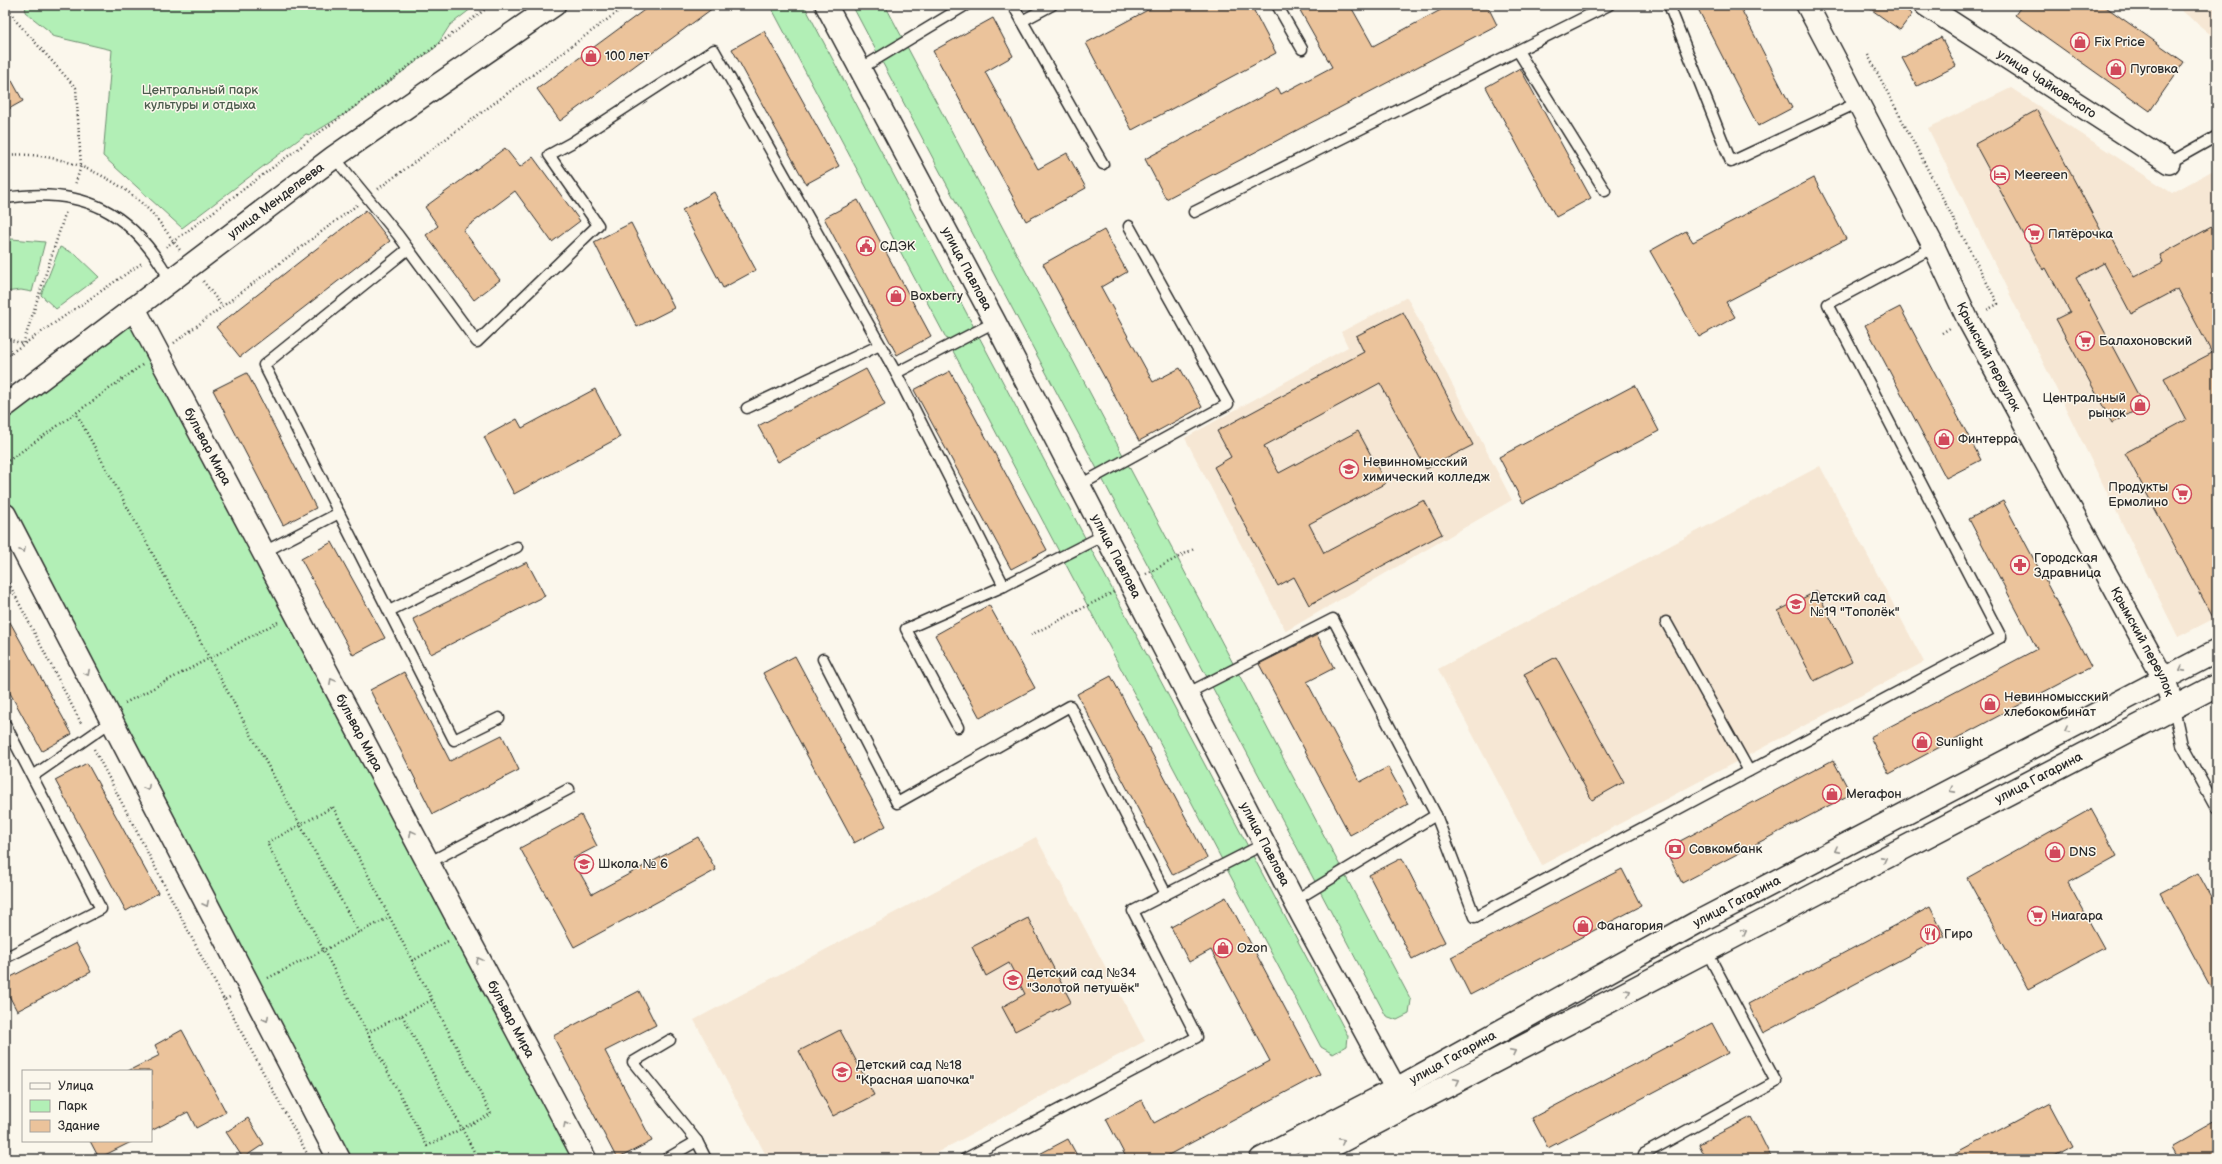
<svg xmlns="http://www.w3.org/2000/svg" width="2222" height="1164" font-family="'Balsamiq Sans',sans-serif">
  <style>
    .built { fill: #f6e7d4 }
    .green { fill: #b2efb6; stroke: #6e8d70 }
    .building { fill: #ebc39b; stroke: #2b2b2b }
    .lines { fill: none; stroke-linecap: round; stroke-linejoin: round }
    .service-casing { stroke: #2b2b2b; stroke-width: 13 }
    .minor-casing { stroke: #2b2b2b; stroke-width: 24 }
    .tertiary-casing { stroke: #2b2b2b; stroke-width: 25 }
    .secondary-casing { stroke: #2b2b2b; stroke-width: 25 }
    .path { stroke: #2b2b2b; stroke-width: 2.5; stroke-dasharray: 1 3; stroke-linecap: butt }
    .service { stroke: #fbf7ec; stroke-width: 10 }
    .minor { stroke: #fbf7ec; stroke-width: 21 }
    .tertiary { stroke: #fbf7ec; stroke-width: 22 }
    .secondary { stroke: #fbf7ec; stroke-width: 22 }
    .oneway { stroke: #93918c }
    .labels { text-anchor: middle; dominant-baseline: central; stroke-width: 3; stroke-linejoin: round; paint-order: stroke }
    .poi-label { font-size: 13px; fill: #2b2b2b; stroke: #fbf7ec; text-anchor: start }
    .street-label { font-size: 13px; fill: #2b2b2b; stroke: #fbf7ec }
    .park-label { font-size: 13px; fill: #4d5c4e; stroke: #fbf7ec }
  </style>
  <rect width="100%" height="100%" fill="#fbf7ec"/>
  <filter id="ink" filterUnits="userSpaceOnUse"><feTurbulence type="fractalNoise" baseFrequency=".025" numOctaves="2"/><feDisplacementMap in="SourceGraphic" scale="8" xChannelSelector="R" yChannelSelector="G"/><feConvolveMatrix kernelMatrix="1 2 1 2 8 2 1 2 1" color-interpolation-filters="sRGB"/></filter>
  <g filter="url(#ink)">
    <!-- built -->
    <g class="built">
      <path d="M2175 5H2217V40Z"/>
      <path d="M2011 88 2172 193 2217 168V617L2178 637 1928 128Z"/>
      <path d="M1407 297 1512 500 1286 631 1185 438 1348 347 1341 332Z"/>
      <path d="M1820 466 1924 662 1542 865 1438 669Z"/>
      <path d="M1036 837 1145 1041 925 1159H768L694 1020Z"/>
    </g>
    <!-- green -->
    <g class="green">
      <path d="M26 5H476L450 25 436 47 348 112 310 135 306 134 182 228 103 156 112 50 52 36 49 31 25 12Z"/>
      <path d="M770 5H804L1348 1036 1347 1046 1333 1054 1321 1047Z"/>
      <path d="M852 5H885L1411 1000 1409 1014 1397 1020 1386 1016Z"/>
      <path d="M12 239 45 242 32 292 21 290 5 292V240Z"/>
      <path d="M60 247 75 254 99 277 56 309 41 295Z"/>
      <path d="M134 308 585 1159H339L5 515V406Z"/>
    </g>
    <!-- building -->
    <g class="building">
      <path d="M651 5H717L560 121 537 89Z"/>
      <path d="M1157 5H1251L1276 53 1132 130 1086 43Z"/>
      <path d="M1297 5H1350L1373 46 1450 5H1487L1497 25 1166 199 1145 159 1278 88 1281 94 1332 67Z"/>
      <path d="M1696 5H1739L1792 108 1758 126Z"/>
      <path d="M1865 5H1899L1912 14 1900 30Z"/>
      <path d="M2022 5H2103L2184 62 2150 111 2015 15Z"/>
      <path d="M993 18 1013 56 985 72 1038 169 1067 153 1086 188 1026 221 933 51Z"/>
      <path d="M764 31 839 166 806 184 732 49Z"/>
      <path d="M1941 37 1956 66 1917 86 1902 58Z"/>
      <path d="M5 68 23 101 5 111Z"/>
      <path d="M1520 68 1591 198 1556 217 1486 87Z"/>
      <path d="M2037 110 2106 240 2112 237 2134 277 2163 262 2160 255 2217 224V625L2125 453 2186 420 2164 378 2212 353 2178 289 2131 314 2104 263 2076 278 2144 406 2112 423 2056 319 2070 312 2046 268 2043 270 1975 144Z"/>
      <path d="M505 148 520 167 533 157 580 221 552 242 515 191 463 230 500 280 474 300 426 235 438 226 425 207Z"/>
      <path d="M1814 178 1846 239 1726 302 1735 317 1699 337 1650 251 1686 231 1693 242Z"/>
      <path d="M714 192 756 270 723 288 682 210Z"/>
      <path d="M858 200 931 336 897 355 824 218Z"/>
      <path d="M366 210 390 241 240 357 216 327Z"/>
      <path d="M631 223 674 308 637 327 594 242Z"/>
      <path d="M1104 230 1127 272 1101 287 1153 382 1180 368 1202 407 1139 441 1043 264Z"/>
      <path d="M1900 307 1981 460 1946 478 1865 325Z"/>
      <path d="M1403 312 1473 445 1426 469 1380 383 1264 446 1279 473 1358 431 1386 483 1309 524 1324 553 1424 500 1442 534 1309 605 1294 577 1278 586 1214 467 1231 457 1217 431 1364 352 1356 336Z"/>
      <path d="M866 369 885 404 778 462 758 426Z"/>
      <path d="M950 371 1047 550 1011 569 914 390Z"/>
      <path d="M247 373 316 508 283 525 213 390Z"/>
      <path d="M1635 385 1659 431 1523 503 1499 457Z"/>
      <path d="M595 389 620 437 514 494 484 437 517 419 522 428Z"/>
      <path d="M2003 501 2091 667 1889 774 1870 737 2037 649 1969 519Z"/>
      <path d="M332 542 385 638 353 655 301 559Z"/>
      <path d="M527 562 545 596 431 654 413 619Z"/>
      <path d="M1817 591 1852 662 1814 681 1778 611Z"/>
      <path d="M989 605 1035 688 980 718 935 635Z"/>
      <path d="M5 613 72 734 42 751 5 684Z"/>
      <path d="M1317 635 1334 668 1307 682 1360 782 1388 767 1408 804 1350 835 1259 664Z"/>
      <path d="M795 656 886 826 854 843 763 673Z"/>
      <path d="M1556 657 1624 782 1592 800 1524 674Z"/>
      <path d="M404 672 450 761 502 735 519 770 433 814 370 690Z"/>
      <path d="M1111 676 1207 858 1173 875 1077 694Z"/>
      <path d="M1833 760 1851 794 1682 883 1665 849Z"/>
      <path d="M87 763 158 893 126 911 55 780Z"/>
      <path d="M2091 809 2117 856 2068 883 2104 948 2028 989 1967 878Z"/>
      <path d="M581 815 597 846 572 859 592 894 698 837 716 870 574 947 520 848Z"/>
      <path d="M1402 858 1445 942 1412 959 1369 875Z"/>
      <path d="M1622 869 1641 906 1470 995 1451 957Z"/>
      <path d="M2198 873 2217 908V999L2160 893Z"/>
      <path d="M1226 897 1320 1074 1161 1159H1127L1106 1119 1142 1100 1154 1123 1270 1061 1211 950 1189 962 1171 927Z"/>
      <path d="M1930 907 1945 936 1763 1033 1748 1004Z"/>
      <path d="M1028 918 1071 1002 1015 1031 1002 1007 1025 994 1009 963 986 976 972 947Z"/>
      <path d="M76 943 91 972 17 1011 5 988V980Z"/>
      <path d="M639 991 656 1025 605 1051 652 1141 617 1159 553 1036Z"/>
      <path d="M1712 1023 1728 1053 1548 1148 1532 1118Z"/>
      <path d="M182 1030 226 1112 196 1128 188 1112 151 1131V1071H128L160 1055 155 1045Z"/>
      <path d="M840 1030 874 1095 833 1116 799 1051Z"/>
      <path d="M2050 1103 2073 1146 2049 1159H1945Z"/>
      <path d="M1751 1117 1772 1159H1706L1699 1144Z"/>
      <path d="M248 1118 264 1144 243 1158 226 1132Z"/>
      <path d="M2217 1121V1159H2180L2173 1146Z"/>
      <path d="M1068 1139 1079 1159H1030Z"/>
      <path d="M90 1141H133L99 1158Z"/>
    </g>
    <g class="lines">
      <!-- service casing -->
      <g class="service-casing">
        <g id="service">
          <path d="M1013 5 1103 164"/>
          <path d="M1277 5 1302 49"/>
          <path d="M1669 5 1731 162 1859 102"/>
          <path d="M1022 21 1052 5"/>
          <path d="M1518 51 1605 191"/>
          <path d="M860 69 966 5"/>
          <path d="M334 157 398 235 477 342 598 225 549 155 571 143 714 50 896 373"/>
          <path d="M2169 163 2217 136"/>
          <path d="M5 198C83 186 132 211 170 280"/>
          <path d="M1194 212 1609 5"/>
          <path d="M408 249 264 365 454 740 499 718"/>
          <path d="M995 322 896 373 1004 586"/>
          <path d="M747 408 880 345"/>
          <path d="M1078 486 1228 404 1129 226"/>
          <path d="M264 552 339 513"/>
          <path d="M389 611 517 547"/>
          <path d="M1666 622 1749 771"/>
          <path d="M823 659 897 803 1070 706 1166 894"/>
          <path d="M1186 694 1333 619 1436 815 1294 901"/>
          <path d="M2174 708 2182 745 2217 809"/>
          <path d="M5 724 101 909 5 958"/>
          <path d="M958 727 906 629 1004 586 1104 535"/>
          <path d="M33 776 112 721"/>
          <path d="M1436 815 1475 917 2001 637 1828 304 1934 247"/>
          <path d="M428 863 569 789"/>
          <path d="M670 1040 633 1062 697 1141"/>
          <path d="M1644 1154 1776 1082 1707 952"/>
          <path d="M666 1159 697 1141 706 1159"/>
          <path d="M965 1159 1197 1037 1133 911 1264 844"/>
        </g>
      </g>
      <!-- minor casing -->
      <g class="minor-casing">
        <g id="minor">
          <path id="s1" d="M826 5 995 322 1301 914 1404 1104"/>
          <path id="s2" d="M1807 5 1934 247 1968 320 2150 654 2164 679 2174 708"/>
          <path id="s3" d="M1925 5 2169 163"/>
        </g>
      </g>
      <!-- tertiary casing -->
      <g class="tertiary-casing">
        <g id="tertiary">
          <path id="s4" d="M134 308 585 1159"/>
          <path d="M5 515 339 1159"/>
        </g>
      </g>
      <!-- secondary casing -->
      <g class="secondary-casing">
        <g id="secondary">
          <path id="s5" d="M5 406 334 157 554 5"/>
          <path id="s6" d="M1261 1159 1396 1089 1696 923 2217 651"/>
          <path id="s7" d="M1307 1159 2217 685"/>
        </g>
      </g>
      <!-- path -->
      <g class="path">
        <path d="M6 5 17 22 76 88 81 166 75 185"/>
        <path d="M1868 55 1998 304 1985 311"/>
        <path d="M5 155C57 151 113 173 150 211 161 223 170 237 180 250"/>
        <path d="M378 189 627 5"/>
        <path d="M166 247 491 5"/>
        <path d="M203 281 222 306"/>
        <path d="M1942 333 1950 328"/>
        <path d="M5 338 23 344 66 211"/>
        <path d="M174 343 357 205"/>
        <path d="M5 357 142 263"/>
        <path d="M142 365 76 413 359 933"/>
        <path d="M5 463 76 413"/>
        <path d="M1146 574 1194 549"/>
        <path d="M5 576 82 725"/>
        <path d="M1031 635 1114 592"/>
        <path d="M125 703 278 622"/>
        <path d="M94 749 224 1000 232 996"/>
        <path d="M333 807 491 1114 427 1146 267 843Z"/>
        <path d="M412 961 448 941"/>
        <path d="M268 978 390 917"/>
        <path d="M224 1000 310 1159"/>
        <path d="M402 1015 432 1000"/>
        <path d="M367 1033 402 1015 478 1159"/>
      </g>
      <!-- service -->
      <use href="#service" class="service"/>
      <!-- minor -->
      <use href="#minor" class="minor"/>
      <!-- tertiary -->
      <use href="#tertiary" class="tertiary"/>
      <!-- secondary -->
      <use href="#secondary" class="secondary"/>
    </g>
    <!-- one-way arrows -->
    <defs><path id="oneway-chevron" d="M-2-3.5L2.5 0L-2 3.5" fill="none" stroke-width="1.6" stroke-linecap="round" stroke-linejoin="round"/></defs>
    <g class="oneway">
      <use href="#oneway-chevron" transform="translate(23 550) rotate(63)"/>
      <use href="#oneway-chevron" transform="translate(2182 669) rotate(152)"/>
      <use href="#oneway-chevron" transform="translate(87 673) rotate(62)"/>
      <use href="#oneway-chevron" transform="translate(332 681) rotate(-118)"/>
      <use href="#oneway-chevron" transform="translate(2067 730) rotate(152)"/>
      <use href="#oneway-chevron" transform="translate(147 788) rotate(63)"/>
      <use href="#oneway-chevron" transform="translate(1952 790) rotate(152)"/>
      <use href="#oneway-chevron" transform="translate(412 833) rotate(-118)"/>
      <use href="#oneway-chevron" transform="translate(1837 850) rotate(152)"/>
      <use href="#oneway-chevron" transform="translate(1884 859) rotate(-28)"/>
      <use href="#oneway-chevron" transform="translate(206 904) rotate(63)"/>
      <use href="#oneway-chevron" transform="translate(1744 932) rotate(-28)"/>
      <use href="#oneway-chevron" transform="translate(479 960) rotate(-118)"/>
      <use href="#oneway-chevron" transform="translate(1628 992) rotate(-27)"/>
      <use href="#oneway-chevron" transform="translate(266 1019) rotate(63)"/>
      <use href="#oneway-chevron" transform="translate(1513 1052) rotate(-27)"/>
      <use href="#oneway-chevron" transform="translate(1457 1081) rotate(-27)"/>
      <use href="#oneway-chevron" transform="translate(566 1125) rotate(-118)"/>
      <use href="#oneway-chevron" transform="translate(1342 1141) rotate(-27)"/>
    </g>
  </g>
  <!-- icons -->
  <defs>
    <g id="shop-ring" transform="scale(1)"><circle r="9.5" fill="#fbf7ec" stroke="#d1495b" stroke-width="1.5"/><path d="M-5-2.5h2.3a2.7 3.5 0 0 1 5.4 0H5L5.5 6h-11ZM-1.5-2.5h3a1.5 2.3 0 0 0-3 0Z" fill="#d1495b"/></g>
    <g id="hotel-ring" transform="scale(1)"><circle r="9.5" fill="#fbf7ec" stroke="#d1495b" stroke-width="1.5"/><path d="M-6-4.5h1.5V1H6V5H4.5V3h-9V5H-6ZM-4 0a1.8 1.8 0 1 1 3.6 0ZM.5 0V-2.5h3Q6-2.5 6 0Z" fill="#d1495b"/></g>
    <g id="supermarket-ring" transform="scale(1)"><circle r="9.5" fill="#fbf7ec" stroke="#d1495b" stroke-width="1.5"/><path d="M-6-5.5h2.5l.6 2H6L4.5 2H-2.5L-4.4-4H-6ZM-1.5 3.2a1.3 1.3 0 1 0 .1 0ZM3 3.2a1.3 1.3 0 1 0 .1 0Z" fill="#d1495b"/></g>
    <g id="civic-ring" transform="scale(1)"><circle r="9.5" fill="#fbf7ec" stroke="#d1495b" stroke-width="1.5"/><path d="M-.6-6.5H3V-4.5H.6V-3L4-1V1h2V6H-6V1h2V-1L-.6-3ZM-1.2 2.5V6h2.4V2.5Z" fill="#d1495b"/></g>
    <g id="school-ring" transform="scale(1)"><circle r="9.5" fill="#fbf7ec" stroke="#d1495b" stroke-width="1.5"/><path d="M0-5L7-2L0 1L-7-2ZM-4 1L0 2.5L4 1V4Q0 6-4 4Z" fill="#d1495b"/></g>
    <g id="pharmacy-ring" transform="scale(1)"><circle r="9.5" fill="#fbf7ec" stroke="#d1495b" stroke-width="1.5"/><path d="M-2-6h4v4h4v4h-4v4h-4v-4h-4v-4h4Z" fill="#d1495b"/></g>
    <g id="bank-ring" transform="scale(1)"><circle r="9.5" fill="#fbf7ec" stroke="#d1495b" stroke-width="1.5"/><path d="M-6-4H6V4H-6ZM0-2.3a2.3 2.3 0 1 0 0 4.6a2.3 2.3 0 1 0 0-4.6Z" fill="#d1495b"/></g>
    <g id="restaurant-ring" transform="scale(1)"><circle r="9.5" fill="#fbf7ec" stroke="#d1495b" stroke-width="1.5"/><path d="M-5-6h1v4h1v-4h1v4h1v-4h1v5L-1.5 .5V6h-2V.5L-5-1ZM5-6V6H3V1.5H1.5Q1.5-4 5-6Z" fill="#d1495b"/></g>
  </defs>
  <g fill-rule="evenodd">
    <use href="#shop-ring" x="2080" y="42"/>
    <use href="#shop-ring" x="591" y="56"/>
    <use href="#shop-ring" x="2116" y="69"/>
    <use href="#hotel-ring" x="2000" y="175"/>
    <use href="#supermarket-ring" x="2034" y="234"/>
    <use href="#civic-ring" x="866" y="246"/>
    <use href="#shop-ring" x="896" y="296"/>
    <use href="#supermarket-ring" x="2085" y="341"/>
    <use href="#shop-ring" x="2140" y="405"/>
    <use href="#shop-ring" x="1944" y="439"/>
    <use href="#school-ring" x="1349" y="469"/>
    <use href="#supermarket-ring" x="2182" y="494"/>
    <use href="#pharmacy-ring" x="2020" y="565"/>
    <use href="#school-ring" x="1796" y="604"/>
    <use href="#shop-ring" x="1990" y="704"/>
    <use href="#shop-ring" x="1922" y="742"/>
    <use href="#shop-ring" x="1832" y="794"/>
    <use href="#bank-ring" x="1675" y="849"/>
    <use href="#shop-ring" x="2055" y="852"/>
    <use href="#school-ring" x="584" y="864"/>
    <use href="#supermarket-ring" x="2037" y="916"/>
    <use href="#shop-ring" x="1583" y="926"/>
    <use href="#restaurant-ring" x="1930" y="934"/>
    <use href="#shop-ring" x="1223" y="948"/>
    <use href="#school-ring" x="1013" y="980"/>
    <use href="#school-ring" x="842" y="1072"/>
  </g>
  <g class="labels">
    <!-- poi labels -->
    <g class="poi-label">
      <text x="2094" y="42">Fix Price</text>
      <text x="605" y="56">100 лет</text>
      <text x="2130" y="69">Пуговка</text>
      <text x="2014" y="175">Meereen</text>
      <text x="2048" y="234">Пятёрочка</text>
      <text x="880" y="246">СДЭК</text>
      <text x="910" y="296">Boxberry</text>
      <text x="2099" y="341">Балахоновский</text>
      <text x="2126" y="398" text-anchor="end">Центральный<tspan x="2126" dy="15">рынок</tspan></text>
      <text x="1958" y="439">Финтерра</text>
      <text x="1363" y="462">Невинномысский<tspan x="1363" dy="15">химический колледж</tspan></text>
      <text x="2168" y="487" text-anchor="end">Продукты<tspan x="2168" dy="15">Ермолино</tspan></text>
      <text x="2034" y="558">Городская<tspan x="2034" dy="15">Здравница</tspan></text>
      <text x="1810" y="597">Детский сад<tspan x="1810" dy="15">№19 "Тополёк"</tspan></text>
      <text x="2004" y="697">Невинномысский<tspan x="2004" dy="15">хлебокомбинат</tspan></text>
      <text x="1936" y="742">Sunlight</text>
      <text x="1846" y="794">Мегафон</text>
      <text x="1689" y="849">Совкомбанк</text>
      <text x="2069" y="852">DNS</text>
      <text x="598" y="864">Школа № 6</text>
      <text x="2051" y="916">Ниагара</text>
      <text x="1597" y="926">Фанагория</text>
      <text x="1944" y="934">Гиро</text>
      <text x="1237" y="948">Ozon</text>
      <text x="1027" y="973">Детский сад №34<tspan x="1027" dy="15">"Золотой петушёк"</tspan></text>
      <text x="856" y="1065">Детский сад №18<tspan x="856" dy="15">"Красная шапочка"</tspan></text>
    </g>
    <!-- street labels -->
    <g class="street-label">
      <text stroke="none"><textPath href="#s3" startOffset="145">улица Чайковского</textPath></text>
      <text stroke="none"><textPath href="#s5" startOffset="340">улица Менделеева</textPath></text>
      <text stroke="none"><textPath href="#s1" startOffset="299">улица Павлова</textPath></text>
      <text stroke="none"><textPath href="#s2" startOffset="396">Крымский переулок</textPath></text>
      <text stroke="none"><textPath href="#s4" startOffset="157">бульвар Мира</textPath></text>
      <text stroke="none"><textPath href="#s1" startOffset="623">улица Павлова</textPath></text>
      <text stroke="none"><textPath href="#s2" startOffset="720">Крымский переулок</textPath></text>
      <text stroke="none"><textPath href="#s4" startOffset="481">бульвар Мира</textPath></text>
      <text stroke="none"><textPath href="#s7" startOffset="825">улица Гагарина</textPath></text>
      <text stroke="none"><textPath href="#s1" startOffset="947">улица Павлова</textPath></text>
      <text stroke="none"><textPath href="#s6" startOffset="541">улица Гагарина</textPath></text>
      <text stroke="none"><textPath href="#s4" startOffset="805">бульвар Мира</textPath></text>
      <text stroke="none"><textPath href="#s6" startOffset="217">улица Гагарина</textPath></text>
    </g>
    <!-- park labels -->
    <g class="park-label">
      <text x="200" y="90">Центральный парк<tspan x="200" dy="15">культуры и отдыха</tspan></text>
    </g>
  </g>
  <!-- margin -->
  <rect width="2222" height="1164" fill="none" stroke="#fbf7ec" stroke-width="20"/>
  <rect x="10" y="10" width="2202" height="1144" fill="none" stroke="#2b2b2b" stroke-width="1.5" filter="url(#ink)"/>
  <!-- legend -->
  <rect x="22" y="1070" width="130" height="72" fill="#fbf7ec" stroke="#a8a59f"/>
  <rect x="30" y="1083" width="20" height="6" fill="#fbf7ec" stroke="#a8a59f"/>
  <text x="58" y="1090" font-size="12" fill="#2b2b2b">Улица</text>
  <rect x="30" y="1100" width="20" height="12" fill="#b2efb6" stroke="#a8a59f"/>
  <text x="58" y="1110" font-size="12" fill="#2b2b2b">Парк</text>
  <rect x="30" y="1120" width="20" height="12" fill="#ebc39b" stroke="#a8a59f"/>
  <text x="58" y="1130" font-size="12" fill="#2b2b2b">Здание</text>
</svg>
